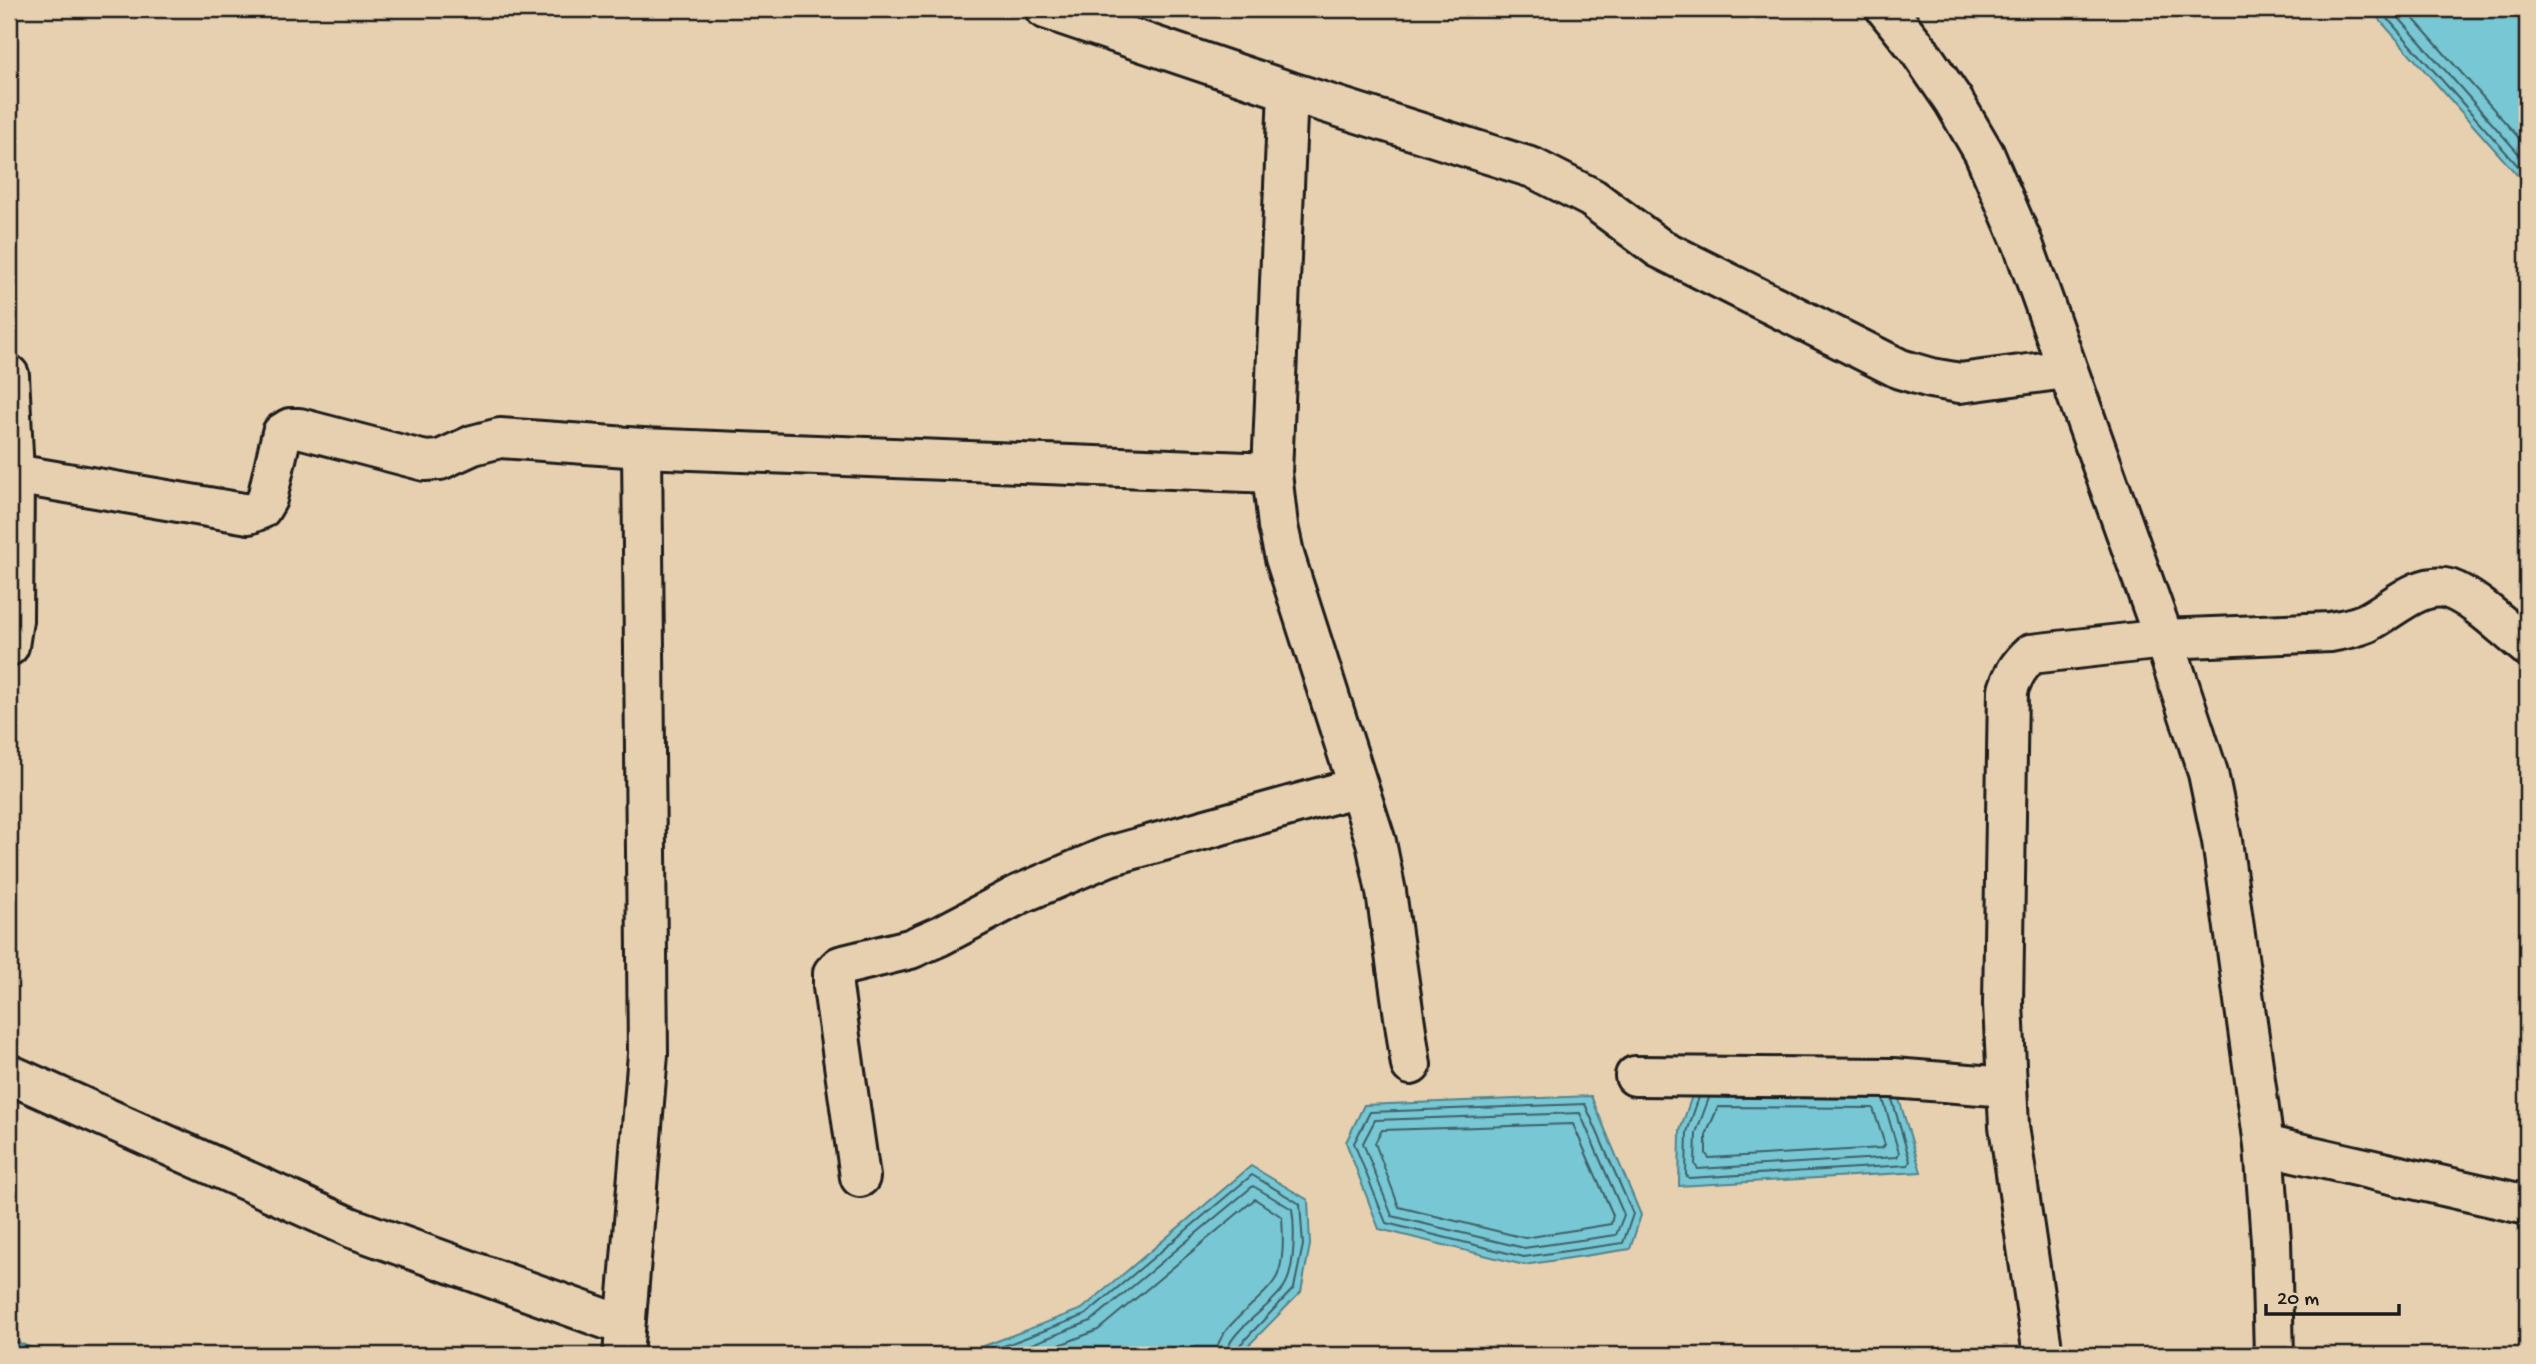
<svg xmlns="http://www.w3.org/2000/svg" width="2536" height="1364" font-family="'Gochi Hand',sans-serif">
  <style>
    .water { fill: #77c7d4; stroke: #53838a; stroke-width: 2 }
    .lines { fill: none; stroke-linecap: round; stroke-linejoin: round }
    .shore { stroke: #406066; stroke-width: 2 }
    .street-casing { stroke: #1c1c1c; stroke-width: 44 }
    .street { stroke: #e7d0b0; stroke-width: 38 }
  </style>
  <rect width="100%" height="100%" fill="#e7d0b0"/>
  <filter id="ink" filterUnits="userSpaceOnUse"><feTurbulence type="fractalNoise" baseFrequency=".0143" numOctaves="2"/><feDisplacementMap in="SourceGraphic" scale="14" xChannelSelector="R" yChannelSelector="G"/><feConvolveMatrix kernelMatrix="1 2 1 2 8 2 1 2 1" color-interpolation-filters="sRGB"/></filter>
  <g filter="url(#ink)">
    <!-- water -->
    <g class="water">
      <path d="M2370 9H2527V186Z"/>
      <path d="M1697 1081 1894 1082 1921 1172 1679 1186 1680 1131Z"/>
      <path d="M1591 1096 1641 1215 1630 1249 1524 1265 1379 1229 1346 1142 1364 1105Z"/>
      <path d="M1251 1166 1308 1200 1310 1245 1301 1292 1239 1355H960L1082 1309Z"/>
      <path d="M9 1339 49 1355H9Z"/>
    </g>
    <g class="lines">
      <!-- shore -->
      <g class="shore">
        <path d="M2379 9 2527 176"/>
        <path d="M2391 9 2527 163"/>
        <path d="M2405 9 2527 147"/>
        <path d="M1699 1097 1687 1132 1686 1175 1689 1178 1908 1165 1910 1161 1892 1099"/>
        <path d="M1709 1098 1696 1133 1695 1165 1698 1169 1897 1157 1899 1153 1883 1099"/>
        <path d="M1585 1104 1633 1214 1623 1243 1524 1257 1386 1223 1354 1143 1370 1112Z"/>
        <path d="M1718 1107 1873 1108 1885 1145 1882 1148 1709 1158 1706 1154V1135Z"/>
        <path d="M1580 1113 1624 1215 1616 1235 1524 1248 1392 1216 1363 1143 1375 1120Z"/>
        <path d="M1573 1124 1613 1215 1611 1224 1525 1238 1399 1207 1375 1143 1382 1130Z"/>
        <path d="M980 1355 1085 1315 1252 1175 1300 1204 1303 1245 1294 1288 1237 1348 1235 1355"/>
        <path d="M1004 1355 1091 1321 1253 1186 1292 1209C1295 1227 1295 1269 1285 1285 1273 1307 1228 1330 1226 1355"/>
        <path d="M1034 1355 1098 1330 1255 1199 1282 1217C1283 1234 1285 1265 1275 1280 1260 1304 1217 1325 1216 1355"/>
      </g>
      <!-- street casing -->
      <g class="street-casing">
        <g id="street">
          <path d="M1045 9 1288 91 1533 168 1592 198 1659 248 1900 369 1931 378 1960 383 2066 369"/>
          <path d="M1886 9 1918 49 1953 100 1984 153 2023 244 2164 639 2208 773 2222 841 2264 1145 2271 1241 2274 1355"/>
          <path d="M1288 91 1272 473 1278 526 1285 558 1376 842 1386 892 1411 1065"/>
          <path d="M9 375 14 474"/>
          <path d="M9 646 13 620 14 474 249 514 261 509 267 499 282 433 290 428H299L425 461 440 460 473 445 500 438 642 448 1272 473"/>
          <path d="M9 1074 352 1228 625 1326"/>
          <path d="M1635 1076 1893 1078 2007 1087"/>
          <path d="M2264 1145 2527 1205"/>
          <path d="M860 1177 833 987V973L840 966 910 949 940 936 1020 894 1109 856 1358 787"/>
          <path d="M623 1355 648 1054 642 448"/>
          <path d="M2043 1355 2009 1126 2003 1004 2008 690C2013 675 2019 665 2031 654L2164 639 2330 632C2342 630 2354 628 2366 623 2390 612 2420 580 2449 589 2475 598 2505 629 2527 646"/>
        </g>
      </g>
      <!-- street -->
      <use href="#street" class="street"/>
    </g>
  </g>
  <!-- margin -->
  <rect width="2536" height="1364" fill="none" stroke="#e7d0b0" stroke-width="35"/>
  <rect x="18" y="18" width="2501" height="1329" fill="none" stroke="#1c1c1c" stroke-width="2.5" filter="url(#ink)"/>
  <!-- scale -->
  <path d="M2266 1304v10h133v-10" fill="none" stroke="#1c1c1c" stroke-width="3.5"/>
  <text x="2277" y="1304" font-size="21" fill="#1c1c1c" stroke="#e7d0b0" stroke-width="5" paint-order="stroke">20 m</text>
</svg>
